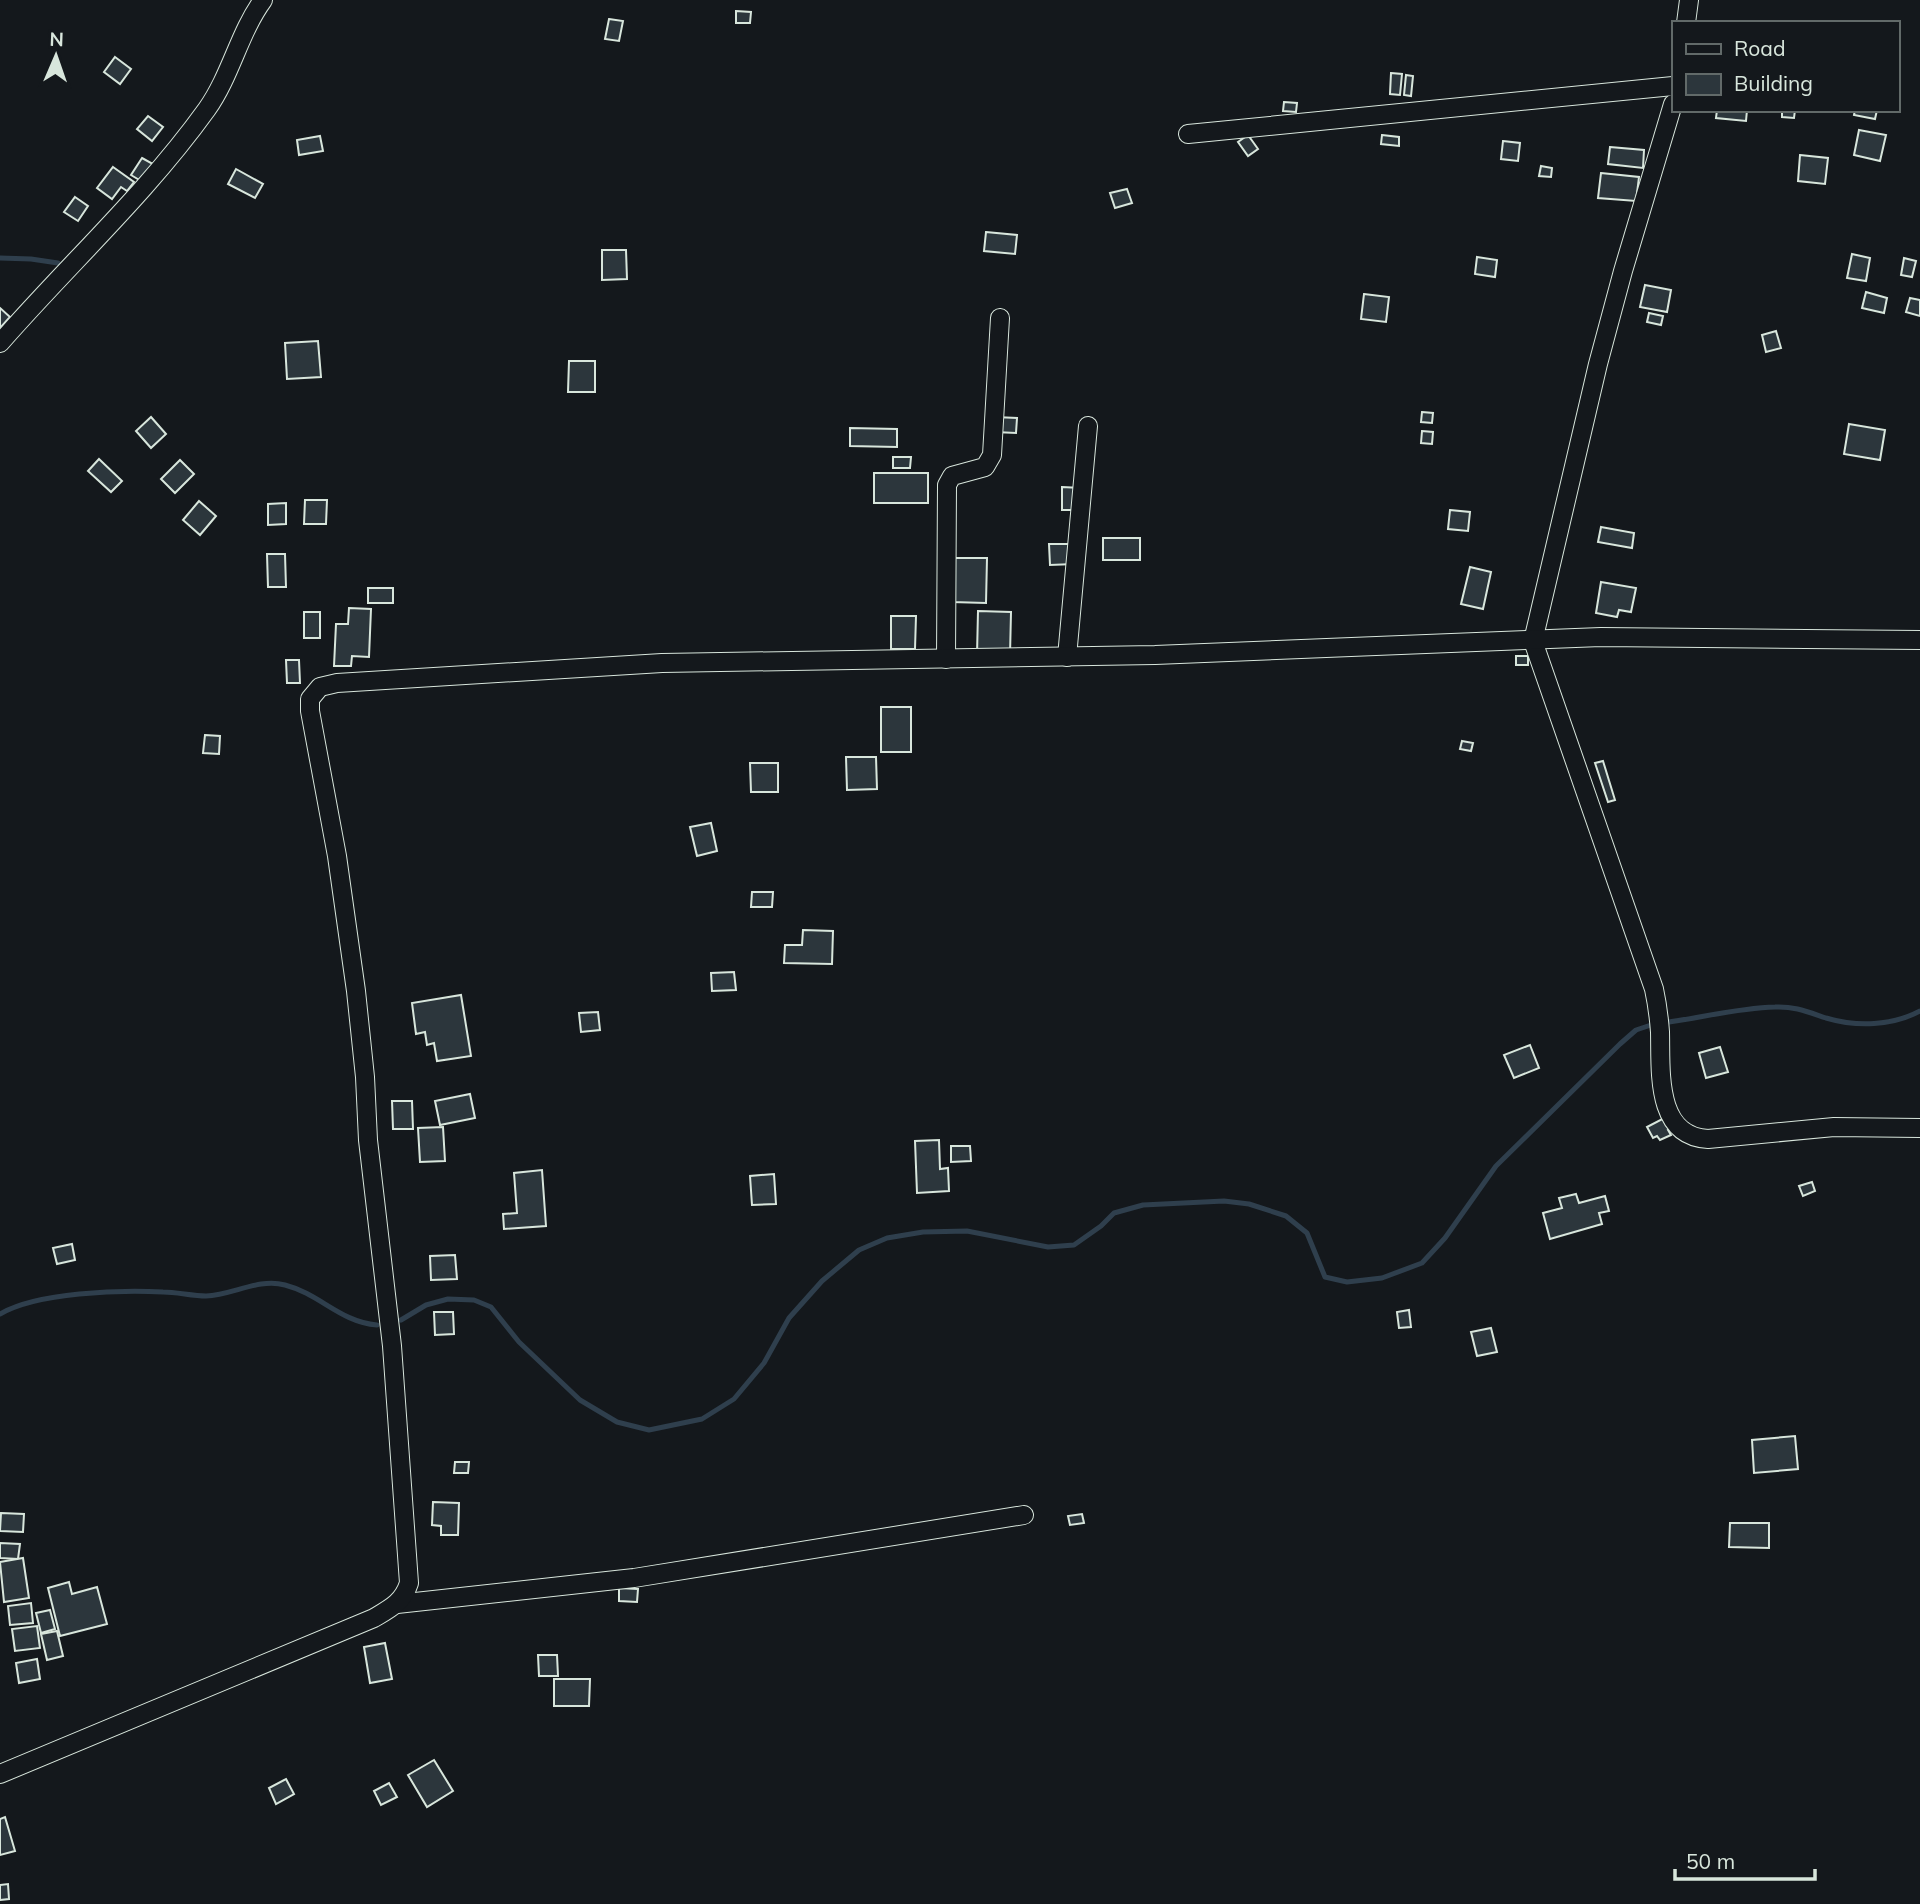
<svg xmlns="http://www.w3.org/2000/svg" width="1920" height="1904" font-family="Mulish,sans-serif">
  <style>
    .lines { fill: none; stroke-linecap: round; stroke-linejoin: round }
    .stream { stroke: #2f3f4d; stroke-width: 5 }
    .building { fill: #2c363c; stroke: #d8e6dc; stroke-width: 2 }
    .minor-casing { stroke: #d8e6dc; stroke-width: 20 }
    .minor { stroke: #14181c; stroke-width: 18 }
  </style>
  <rect width="100%" height="100%" fill="#14181c"/>
  <g class="lines">
    <!-- stream -->
    <g class="stream">
      <path d="M0 258 31 259 58 263"/>
      <path d="M1669 1022C1704 1017 1739 1008 1775 1007 1794 1006 1808 1012 1826 1018 1857 1027 1892 1026 1920 1011"/>
      <path d="M0 1314C38 1292 119 1290 163 1292 177 1292 192 1296 206 1296 233 1295 258 1278 285 1285 320 1294 340 1322 377 1325"/>
      <path d="M401 1320 426 1305 448 1299 474 1300 491 1307 519 1342 580 1400 617 1422 649 1430 702 1419 734 1399 764 1363 789 1318 822 1281 859 1250 887 1238 923 1232 967 1231 1048 1247 1074 1245 1101 1226 1114 1213 1143 1205 1224 1201 1249 1204 1286 1216 1307 1233 1325 1277 1347 1282 1382 1278 1422 1263 1445 1238 1496 1166 1620 1044 1636 1030 1651 1025"/>
    </g>
  </g>
  <!-- building -->
  <g class="building">
    <path d="M736 11 751 12 750 23H736Z"/>
    <path d="M609 19 623 21 619 41 605 39Z"/>
    <path d="M115 57 131 69 120 84 104 72Z"/>
    <path d="M1391 73 1402 74 1400 95 1390 94Z"/>
    <path d="M1406 75 1413 76 1411 96 1404 95Z"/>
    <path d="M1284 102 1297 103 1296 112 1283 111Z"/>
    <path d="M1717 110H1747L1746 121 1716 118Z"/>
    <path d="M1782 110H1795L1794 118 1782 117Z"/>
    <path d="M1855 110H1877L1875 119 1854 115Z"/>
    <path d="M148 116 163 127 152 141 137 129Z"/>
    <path d="M1859 130 1886 135 1880 161 1854 155Z"/>
    <path d="M1248 135 1258 149 1248 156 1238 142Z"/>
    <path d="M1382 135 1399 137V146L1381 144Z"/>
    <path d="M320 136 323 151 299 155 297 140Z"/>
    <path d="M1503 141 1520 143 1518 161 1501 159Z"/>
    <path d="M1610 147 1644 150 1643 168 1608 164Z"/>
    <path d="M1800 155 1828 158 1825 184 1798 181Z"/>
    <path d="M142 158 153 164 141 181 131 175Z"/>
    <path d="M1541 166 1552 168 1551 177 1539 176Z"/>
    <path d="M113 167 134 182 127 191 121 187 112 199 97 188Z"/>
    <path d="M236 169 263 184 255 198 228 184Z"/>
    <path d="M1601 173 1639 177 1636 201 1598 198Z"/>
    <path d="M1127 189 1132 203 1115 208 1110 193Z"/>
    <path d="M75 197 88 206 78 221 64 212Z"/>
    <path d="M986 232 1017 235 1015 254 984 251Z"/>
    <path d="M602 250H626L627 279 602 280Z"/>
    <path d="M1852 254 1870 258 1866 281 1847 278Z"/>
    <path d="M1477 257 1497 260 1495 277 1475 274Z"/>
    <path d="M1904 258 1916 261 1912 277 1901 275Z"/>
    <path d="M1645 285 1671 290 1667 312 1640 307Z"/>
    <path d="M1866 292 1887 298 1884 313 1862 308Z"/>
    <path d="M1364 294 1389 297 1386 322 1361 319Z"/>
    <path d="M1910 298 1920 300V316L1906 312Z"/>
    <path d="M0 308 10 317 0 328Z"/>
    <path d="M1649 313 1663 316 1661 325 1647 322Z"/>
    <path d="M1776 331 1781 348 1766 352 1762 335Z"/>
    <path d="M318 341 321 377 287 379 285 343Z"/>
    <path d="M569 361H595V392H568Z"/>
    <path d="M1422 412 1433 413 1432 423 1421 422Z"/>
    <path d="M151 417 166 434 151 448 136 431Z"/>
    <path d="M995 417 1017 418 1016 433 995 432Z"/>
    <path d="M1849 424 1885 430 1880 460 1844 454Z"/>
    <path d="M850 428 897 429V447L850 446Z"/>
    <path d="M1422 431 1433 432 1432 444 1421 443Z"/>
    <path d="M893 457H911L910 468H893Z"/>
    <path d="M99 459 122 481 111 492 88 471Z"/>
    <path d="M180 460 194 474 175 493 161 479Z"/>
    <rect x="874" y="473" width="54" height="30"/>
    <path d="M1062 487 1081 488 1080 510H1062Z"/>
    <path d="M305 500H327L326 524H304Z"/>
    <path d="M199 501 216 516 200 535 183 520Z"/>
    <path d="M286 503V524L268 525V504Z"/>
    <path d="M1450 510 1470 512 1468 531 1448 529Z"/>
    <path d="M1601 527 1634 533 1632 548 1598 542Z"/>
    <rect x="1103" y="538" width="37" height="22"/>
    <path d="M1049 544H1073L1074 564 1050 565Z"/>
    <path d="M267 554H285L286 587H268Z"/>
    <path d="M953 558H987L986 603 952 602Z"/>
    <path d="M1470 567 1491 572 1483 609 1461 604Z"/>
    <path d="M1601 582 1636 588 1631 612 1619 610 1617 617 1596 613Z"/>
    <rect x="368" y="588" width="25" height="15"/>
    <path d="M349 608 371 609 369 657 352 656 351 666H334L336 624H348Z"/>
    <path d="M978 611 1011 612 1010 655H977Z"/>
    <rect x="304" y="612" width="16" height="26"/>
    <path d="M891 616H916L915 649H891Z"/>
    <rect x="1516" y="656" width="12" height="9"/>
    <path d="M286 660H299L300 683H287Z"/>
    <rect x="881" y="707" width="30" height="45"/>
    <path d="M205 735 220 736 219 754 203 753Z"/>
    <path d="M1462 741 1473 743 1471 751 1460 749Z"/>
    <path d="M846 757H876L877 789 847 790Z"/>
    <path d="M1603 761 1615 800 1608 802 1595 763Z"/>
    <path d="M750 763H778V792H751Z"/>
    <path d="M711 823 717 851 697 856 690 827Z"/>
    <path d="M752 892H773L772 907H751Z"/>
    <path d="M803 930 833 931 832 964 784 963 785 945H802Z"/>
    <path d="M734 972 736 990 712 991 711 973Z"/>
    <path d="M461 995 471 1056 437 1061 434 1043 427 1045 425 1032 416 1034 412 1003Z"/>
    <path d="M598 1012 600 1030 581 1032 579 1013Z"/>
    <path d="M1530 1045 1539 1068 1514 1078 1504 1055Z"/>
    <path d="M1720 1047 1728 1072 1706 1078 1699 1053Z"/>
    <path d="M470 1094 475 1118 440 1125 435 1101Z"/>
    <path d="M392 1101H412L413 1129H393Z"/>
    <path d="M1668 1116 1674 1127 1668 1130 1671 1135 1660 1140 1657 1136 1653 1138 1647 1127Z"/>
    <path d="M443 1127 445 1161 420 1162 418 1128Z"/>
    <path d="M939 1140 940 1169 948 1168 949 1191 917 1193 915 1141Z"/>
    <path d="M951 1146H970L971 1161 951 1162Z"/>
    <path d="M542 1170 546 1226 504 1229 503 1214 517 1213 514 1173Z"/>
    <path d="M774 1174 776 1204 752 1205 750 1176Z"/>
    <path d="M1812 1182 1815 1191 1803 1196 1799 1186Z"/>
    <path d="M1576 1194 1579 1203 1605 1196 1609 1211 1599 1213 1602 1224 1550 1239 1543 1213 1562 1208 1559 1198Z"/>
    <path d="M72 1244 75 1260 57 1264 53 1248Z"/>
    <path d="M455 1255 457 1279 431 1280 430 1256Z"/>
    <path d="M1409 1310 1411 1327 1399 1328 1397 1312Z"/>
    <path d="M434 1312H453L454 1334 435 1335Z"/>
    <path d="M1491 1328 1497 1352 1477 1356 1471 1332Z"/>
    <path d="M1795 1436 1798 1469 1754 1473 1752 1440Z"/>
    <path d="M455 1462H469L468 1473H454Z"/>
    <path d="M433 1502 459 1503 458 1535H441V1526L432 1525Z"/>
    <path d="M1 1513 24 1514 23 1532 0 1531Z"/>
    <path d="M1082 1514 1084 1523 1070 1525 1068 1516Z"/>
    <path d="M1730 1523H1769V1548L1729 1547Z"/>
    <path d="M0 1543 20 1544 18 1559 0 1558Z"/>
    <path d="M23 1558 29 1598 4 1602 0 1562Z"/>
    <path d="M69 1582 72 1594 97 1587 107 1624 60 1636 48 1588Z"/>
    <path d="M619 1588 638 1589 637 1602 619 1601Z"/>
    <path d="M31 1603 33 1623 10 1625 8 1606Z"/>
    <path d="M50 1610 55 1629 41 1633 36 1613Z"/>
    <path d="M37 1626 40 1648 15 1651 12 1629Z"/>
    <path d="M57 1631 63 1656 47 1660 41 1634Z"/>
    <path d="M385 1643 392 1679 370 1683 364 1647Z"/>
    <path d="M538 1655H557L558 1676H539Z"/>
    <path d="M37 1659 40 1679 19 1683 16 1663Z"/>
    <path d="M554 1679H590L589 1706H554Z"/>
    <path d="M434 1760 453 1791 427 1807 408 1775Z"/>
    <path d="M286 1779 294 1794 276 1804 269 1788Z"/>
    <path d="M389 1783 397 1797 381 1805 374 1791Z"/>
    <path d="M5 1817 15 1851 0 1855V1819Z"/>
    <path d="M8 1884 9 1899 0 1900V1885Z"/>
  </g>
  <g class="lines">
    <!-- minor casing -->
    <g class="minor-casing">
      <g id="minor">
        <path d="M1686 23 1689 0"/>
        <path d="M1673 104 1623 271 1598 364 1533 641 1654 989C1657 1003 1659 1018 1660 1032 1661 1071 1655 1136 1708 1139L1834 1127 1920 1128"/>
        <path d="M1188 134 1673 86"/>
        <path d="M0 343C68 265 146 194 207 109 231 75 239 33 263 0"/>
        <path d="M1067 657 1088 426"/>
        <path d="M946 659 947 485 952 476 985 467 992 455 1000 318"/>
        <path d="M397 1604 634 1578 1024 1515"/>
        <path d="M0 1774 374 1618C391 1608 403 1602 409 1583L392 1346 368 1140 365 1077 356 991 337 856 310 711V699L320 687 337 683 662 663 1155 655 1601 637 1920 640"/>
      </g>
    </g>
    <!-- minor -->
    <use href="#minor" class="minor"/>
  </g>
  <!-- legend -->
  <rect x="1672" y="21" width="228" height="91" fill="#14181c" stroke="#626a69" stroke-width="2"/>
  <rect x="1686" y="44" width="35" height="10" fill="#14181c" stroke="#626a69" stroke-width="2"/>
  <text x="1734" y="56" font-size="21" fill="#d8e6dc">Road</text>
  <rect x="1686" y="74" width="35" height="21" fill="#2c363c" stroke="#626a69" stroke-width="2"/>
  <text x="1734" y="91" font-size="21" fill="#d8e6dc">Building</text>
  <!-- north arrow -->
  <g transform="translate(56 56) rotate(2)" stroke="#14181c" stroke-width="5" paint-order="stroke">
  <path d="M0-5L12 26L0 18L-12 26Z" fill="#d8e6dc"/>
  <text y="-10" font-size="19" font-weight="bold" text-anchor="middle" fill="#d8e6dc">N</text>
  </g>
  <!-- scale -->
  <path d="M1675 1869v10h140v-10" fill="none" stroke="#d8e6dc" stroke-width="3.5"/>
  <text x="1686" y="1869" font-size="21" fill="#d8e6dc" stroke="#14181c" stroke-width="5" paint-order="stroke">50 m</text>
</svg>
